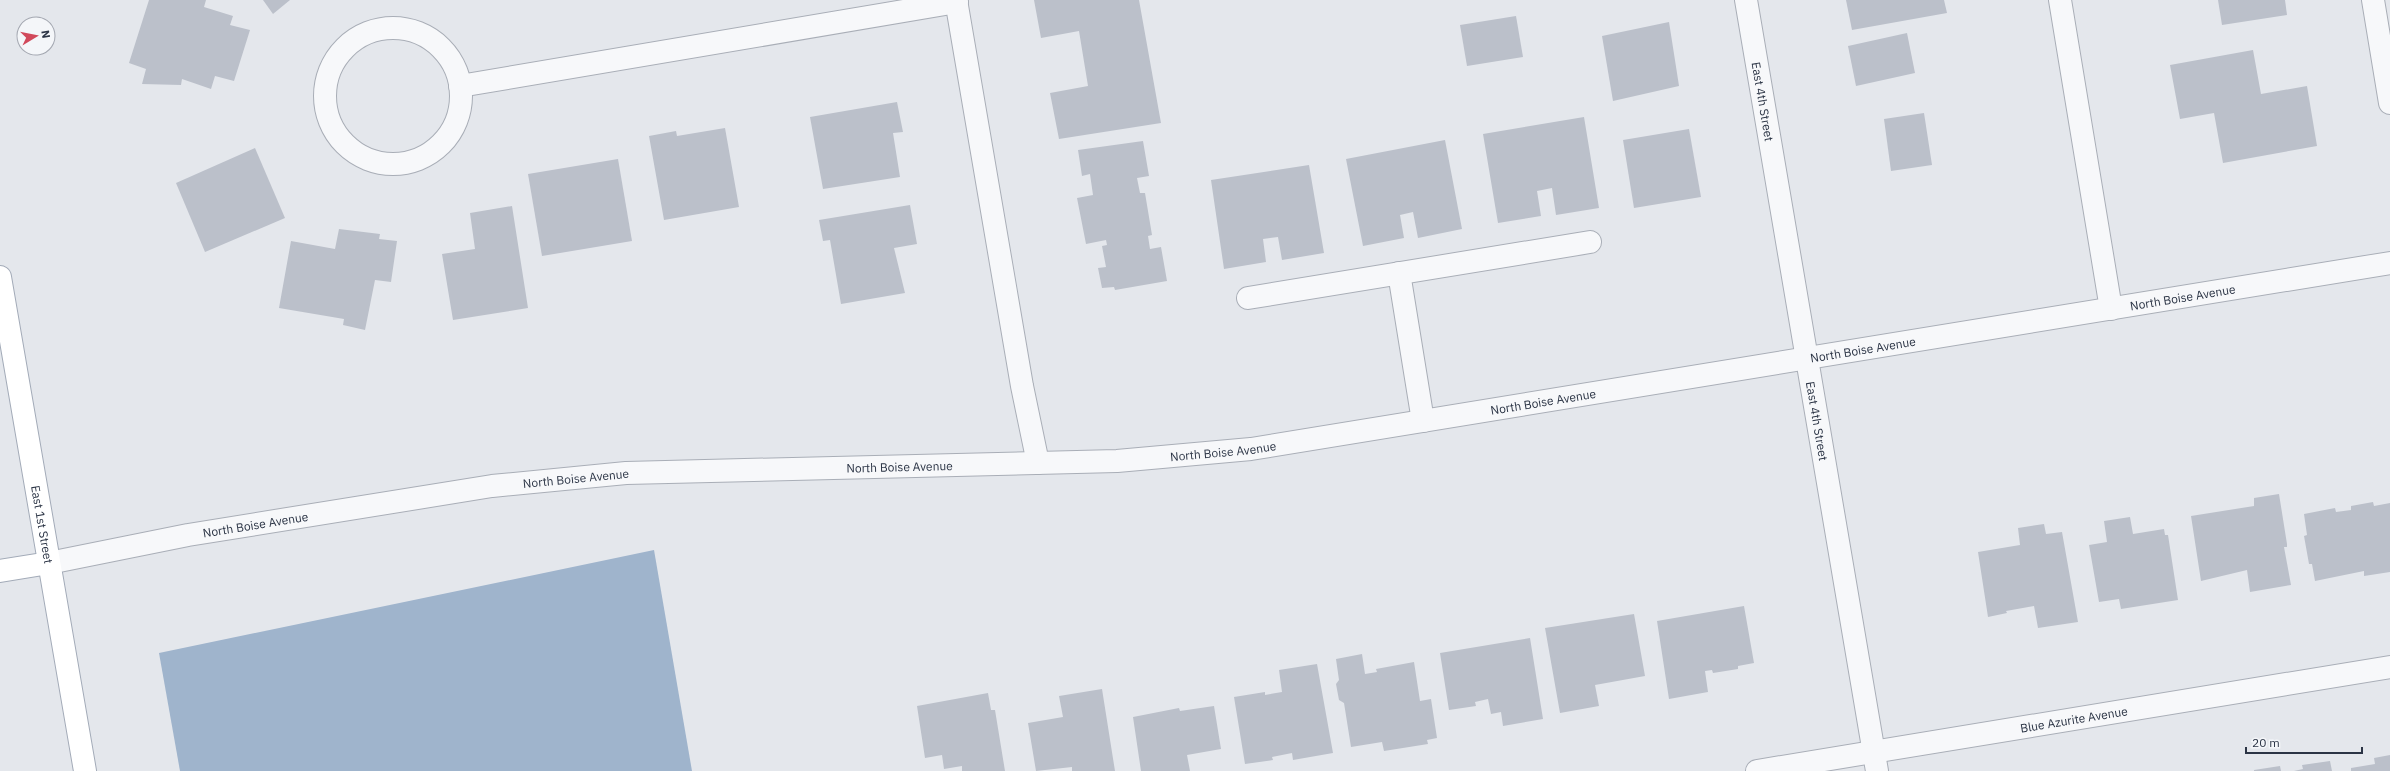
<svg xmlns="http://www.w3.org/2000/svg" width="2390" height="771" font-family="'IBM Plex Sans',sans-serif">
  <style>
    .water { fill: #9fb4cc }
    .building { fill: #bbc0ca }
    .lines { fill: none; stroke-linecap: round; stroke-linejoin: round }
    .minor-casing { stroke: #a9aeb7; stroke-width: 24 }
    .major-casing { stroke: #a3abb8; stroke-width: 24 }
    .minor { stroke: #f7f8fa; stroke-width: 22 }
    .major { stroke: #fff; stroke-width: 22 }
    .labels { text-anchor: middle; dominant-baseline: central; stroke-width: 3; stroke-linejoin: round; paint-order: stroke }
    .street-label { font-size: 12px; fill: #2b3445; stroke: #f4f6f9 }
  </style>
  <rect width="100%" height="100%" fill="#e4e7ec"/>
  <!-- water -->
  <path class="water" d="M654 550 692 771H180L159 653Z"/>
  <!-- building -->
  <g class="building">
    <path d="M149 0H206L204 7 233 16 230 25 250 30 234 81 215 76 211 89 182 79 181 85 142 84 146 69 129 63Z"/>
    <path d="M263 0H290L273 14Z"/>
    <path d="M1034 0H1139L1161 123 1059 139 1050 93 1088 86 1079 31 1041 38Z"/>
    <path d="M1846 0H1944L1947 13 1852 30Z"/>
    <path d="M2218 0H2285L2287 15 2222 25Z"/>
    <path d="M1516 16 1523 57 1467 66 1460 25Z"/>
    <path d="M1669 22 1679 86 1613 101 1602 36Z"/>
    <path d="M1907 33 1915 73 1856 86 1848 46Z"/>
    <path d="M2253 50 2261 94 2307 86 2317 146 2223 163 2214 113 2180 119 2170 65Z"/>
    <path d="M897 102 903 132 893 133 900 177 823 189 810 117Z"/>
    <path d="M1924 113 1932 165 1891 171 1884 119Z"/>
    <path d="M1584 117 1599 208 1556 215 1552 188 1537 191 1541 216 1498 223 1483 134Z"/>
    <path d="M725 128 739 207 664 220 649 136 676 131 677 136Z"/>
    <path d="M1689 129 1701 197 1634 208 1623 140Z"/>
    <path d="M1445 140 1462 229 1418 238 1413 212 1400 215 1404 238 1363 246 1346 159Z"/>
    <path d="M1143 141 1149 176 1137 178 1140 193H1145L1152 235 1148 236 1150 249 1161 247 1167 281 1115 290 1114 287 1102 288 1098 268 1106 267 1102 246 1107 245 1106 240 1086 244 1077 198 1093 195 1090 174 1082 176 1078 150Z"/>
    <path d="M255 148 285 218 205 252 176 183Z"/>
    <path d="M618 159 632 241 542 256 528 174Z"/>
    <path d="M1309 165 1324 253 1282 260 1278 237 1263 239 1266 262 1224 269 1211 180Z"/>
    <path d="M910 205 917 244 894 248 905 293 841 304 830 240 823 241 819 220Z"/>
    <path d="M512 206 528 308 453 320 442 254 475 249 470 213Z"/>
    <path d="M339 229 380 234 379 239 397 241 391 282 375 280 365 330 343 325 344 319 279 308 291 241 335 249Z"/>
    <path d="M2279 494 2287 544V547H2284L2291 585 2250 592 2247 570 2201 581 2191 516 2254 506V498Z"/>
    <path d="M2373 502 2374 506 2390 503V572L2364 576V571L2315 581 2312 564H2309L2304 536 2307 535 2304 514 2335 508 2336 512 2351 510V506Z"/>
    <path d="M2130 517 2133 534 2164 529 2165 535H2168L2178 600 2121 609 2119 599 2099 602 2089 545 2107 542 2104 521Z"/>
    <path d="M2044 524 2046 534 2062 532 2078 622 2038 628 2034 606 2006 611 2007 613 1988 617 1978 552 2020 545 2018 528Z"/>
    <path d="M1744 606 1754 663 1738 666V669L1713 673 1712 670 1705 671 1708 692 1669 699 1657 621Z"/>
    <path d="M1634 614 1645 676 1595 685 1599 706 1560 713 1545 628Z"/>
    <path d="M1530 638 1543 719 1503 726 1501 712 1491 714 1488 699 1475 702 1476 706 1449 710 1440 653Z"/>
    <path d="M1362 654 1365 674 1377 672 1376 669 1414 662 1420 701 1431 699 1437 738 1427 740 1428 744 1384 751 1382 742 1351 747 1344 703 1339 700 1336 684 1339 680 1336 659Z"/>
    <path d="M1317 664 1333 753 1293 760 1292 753 1272 757 1273 760 1245 764 1234 697 1265 692V695L1282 692 1279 670Z"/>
    <path d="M1102 689 1115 771H1072V767L1036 771 1028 723 1063 717 1059 696Z"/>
    <path d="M988 693 991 710H995L1005 771H962V766L944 769 942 755 925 758 917 706Z"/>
    <path d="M1214 706 1221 749 1187 755 1190 771H1141L1133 717 1179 708 1180 711Z"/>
    <path d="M2390 755V771H2351V768L2375 764 2374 758Z"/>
    <path d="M2330 761 2332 771H2294L2303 769 2302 765Z"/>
    <path d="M2280 766 2281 771H2254V770Z"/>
  </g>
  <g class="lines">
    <!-- minor casing -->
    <g class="minor-casing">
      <g id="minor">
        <path d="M956 0 1022 386 1038 463"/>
        <path id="s1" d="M1746 0 1877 771"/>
        <path d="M2060 0 2111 309"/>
        <path d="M2373 0 2390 103"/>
        <circle cx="393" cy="96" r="68"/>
        <path d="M460 86 957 2"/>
        <path d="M1399 273 1423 421"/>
        <path d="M1248 298 1590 242"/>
        <path id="s2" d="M49 563 188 535 492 486 626 473 1117 461 1251 449 2390 263"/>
        <path id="s3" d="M1757 771 2390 667"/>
      </g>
    </g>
    <!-- major casing -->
    <g class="major-casing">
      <g id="major">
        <path id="s4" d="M0 277 85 771"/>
        <path d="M0 571 49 563"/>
      </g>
    </g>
    <!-- minor -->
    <use href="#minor" class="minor"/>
    <!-- major -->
    <use href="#major" class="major"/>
  </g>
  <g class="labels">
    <!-- street labels -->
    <g class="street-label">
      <text stroke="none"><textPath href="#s1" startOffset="103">East 4th Street</textPath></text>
      <text stroke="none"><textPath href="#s2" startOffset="2154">North Boise Avenue</textPath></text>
      <text stroke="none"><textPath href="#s2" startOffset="1830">North Boise Avenue</textPath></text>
      <text stroke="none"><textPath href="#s2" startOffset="1506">North Boise Avenue</textPath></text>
      <text stroke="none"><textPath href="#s1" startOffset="427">East 4th Street</textPath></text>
      <text stroke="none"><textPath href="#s2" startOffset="1182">North Boise Avenue</textPath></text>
      <text stroke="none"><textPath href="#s2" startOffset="858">North Boise Avenue</textPath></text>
      <text stroke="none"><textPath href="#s2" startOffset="534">North Boise Avenue</textPath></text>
      <text stroke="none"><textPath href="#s4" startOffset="251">East 1st Street</textPath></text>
      <text stroke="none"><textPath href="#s2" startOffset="210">North Boise Avenue</textPath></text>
      <text stroke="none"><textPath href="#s3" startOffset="321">Blue Azurite Avenue</textPath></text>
    </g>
  </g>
  <!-- north arrow -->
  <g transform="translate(36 36) rotate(80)"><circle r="19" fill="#f4f6f9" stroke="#a4a8b1"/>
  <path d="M0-3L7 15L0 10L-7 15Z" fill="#d1495b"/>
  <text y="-6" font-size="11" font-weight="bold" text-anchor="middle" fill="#2b3445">N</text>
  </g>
  <!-- scale -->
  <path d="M2246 747v6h116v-6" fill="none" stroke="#2b3445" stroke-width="2"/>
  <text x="2252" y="747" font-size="12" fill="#2b3445" stroke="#f4f6f9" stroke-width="3" paint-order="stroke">20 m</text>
</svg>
